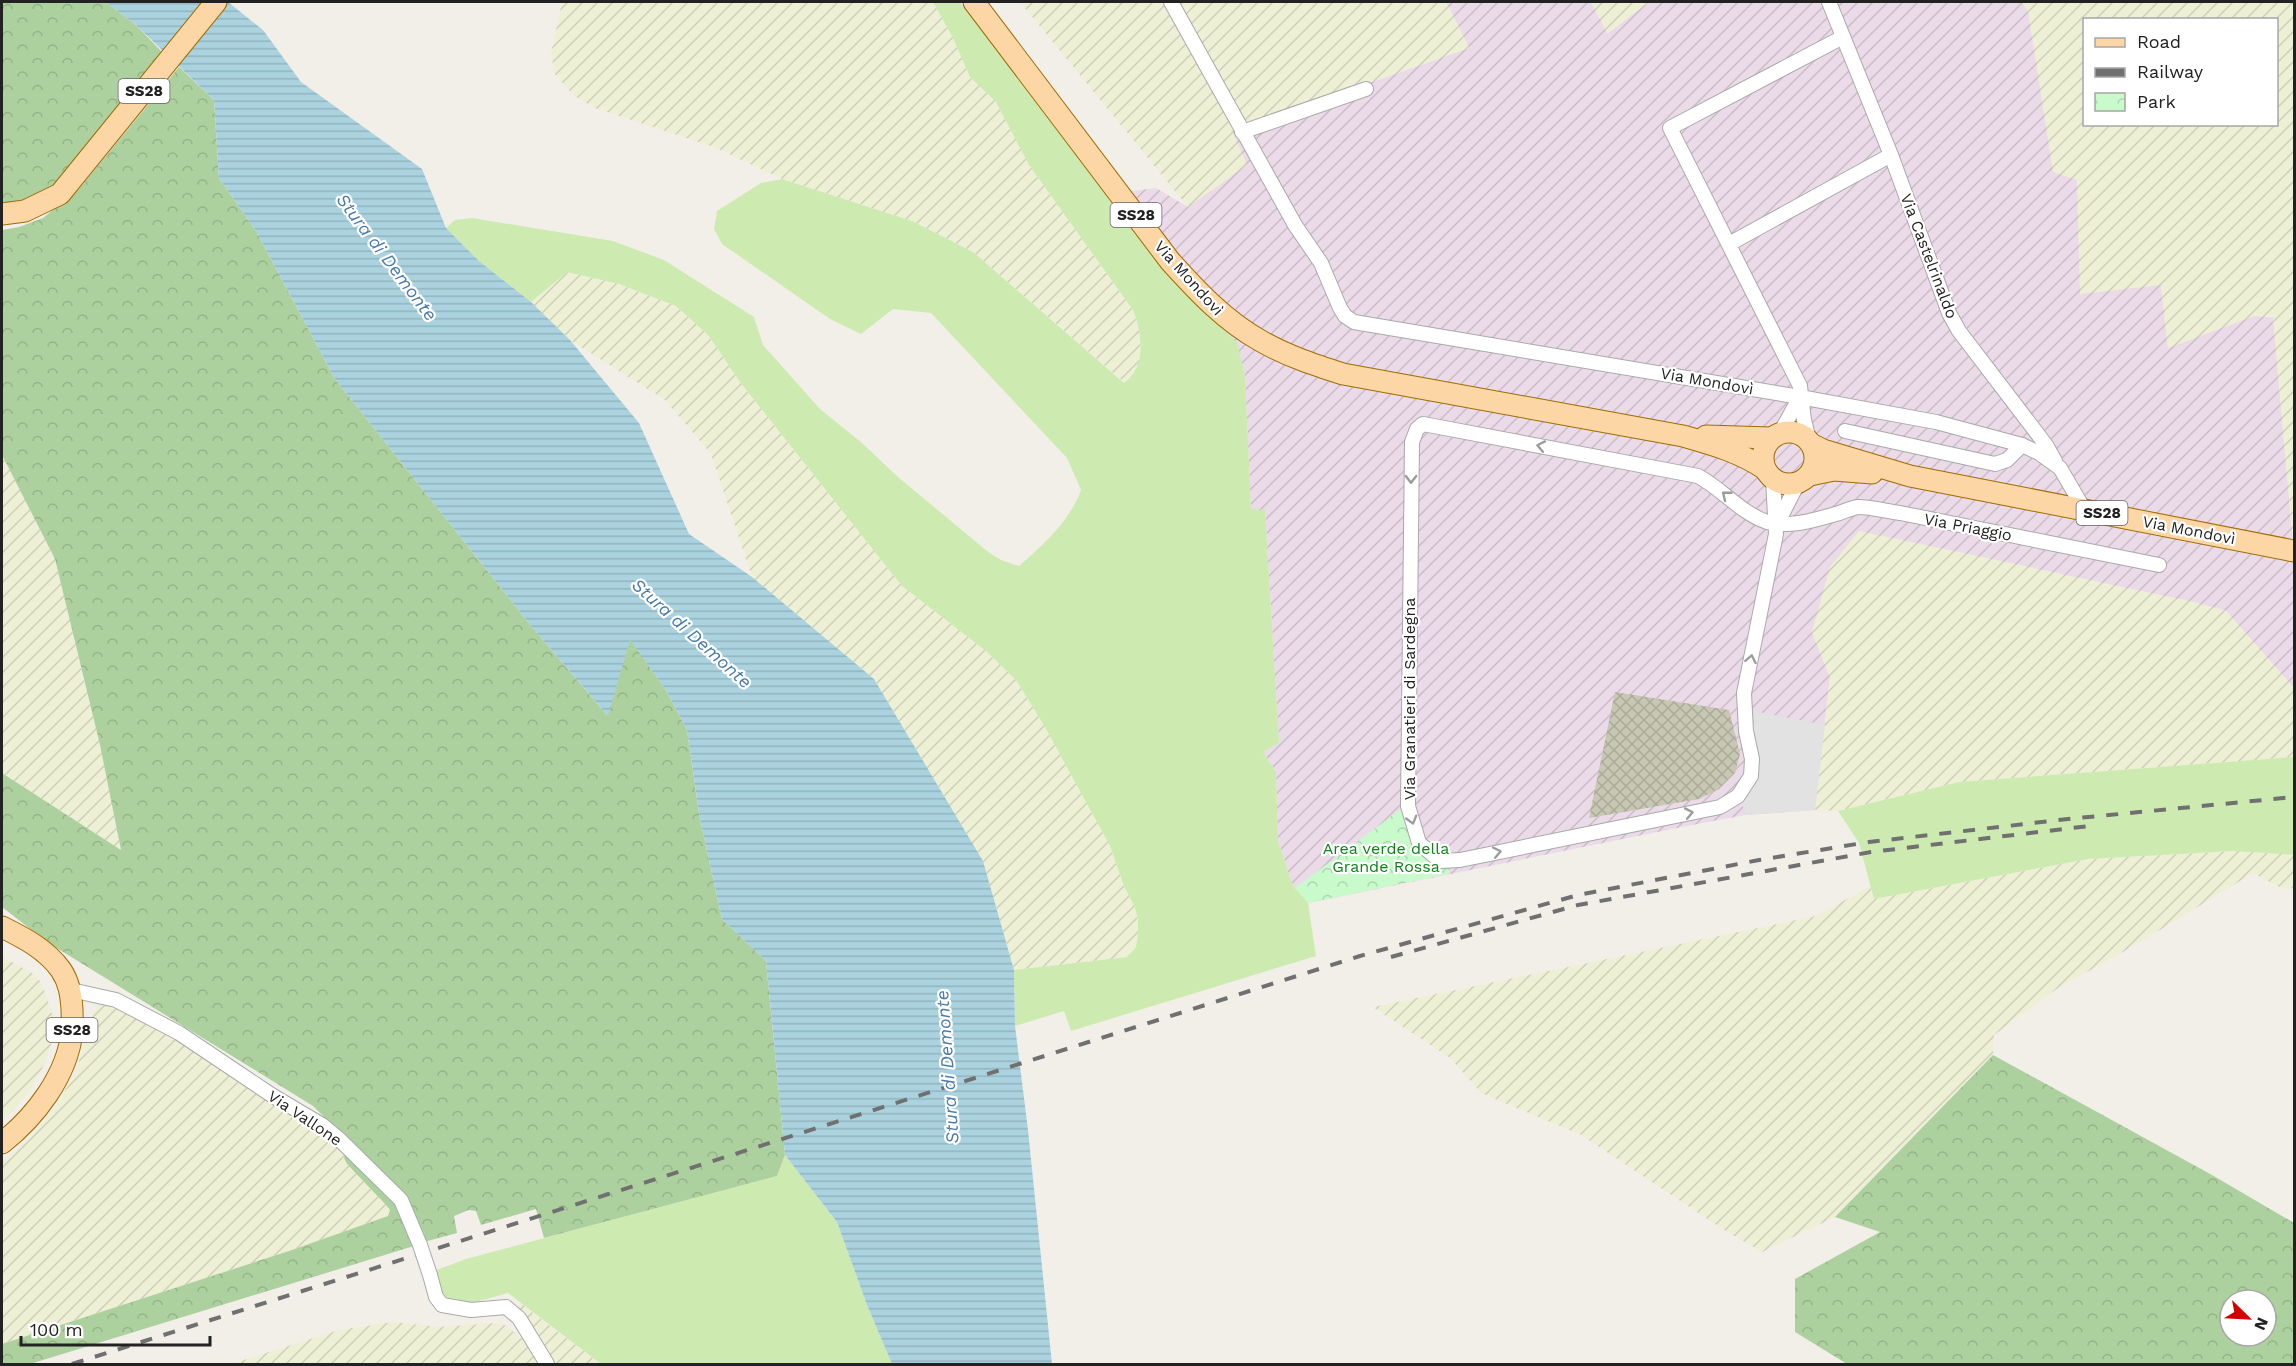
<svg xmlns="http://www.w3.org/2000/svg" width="2296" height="1366" font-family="'Work Sans',sans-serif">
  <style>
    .industrial { fill: url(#industrial-furrows) }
    .construction { fill: url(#construction-cross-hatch) }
    .farmland { fill: url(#farmland-furrows); fill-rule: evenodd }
    .grass { fill: #cdebb0 }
    .forest { fill: url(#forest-crowns); fill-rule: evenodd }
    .park { fill: url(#park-crowns) }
    .parking { fill: #e2e2e2 }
    .water { fill: url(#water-rules) }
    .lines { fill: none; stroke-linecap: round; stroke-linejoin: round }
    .street-casing { stroke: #a9a9a9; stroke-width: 16 }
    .primary-casing { stroke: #a06b00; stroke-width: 23 }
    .street { stroke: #fff; stroke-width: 14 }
    .primary { stroke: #fcd6a4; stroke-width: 21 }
    .rail { stroke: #707070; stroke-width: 4; stroke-dasharray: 12 12; stroke-linecap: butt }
    .street-bridge-casing { stroke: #a9a9a9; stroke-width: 16; stroke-linecap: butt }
    .street-bridge { stroke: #fff; stroke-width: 14 }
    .oneway { stroke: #9c9c9c }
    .labels { text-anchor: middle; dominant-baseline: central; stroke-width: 4.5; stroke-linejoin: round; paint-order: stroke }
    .shield { fill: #fff; stroke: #646464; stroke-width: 1.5 }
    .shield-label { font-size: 15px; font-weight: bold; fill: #222 }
    .street-label { font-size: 16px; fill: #222; stroke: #fff }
    .park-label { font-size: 16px; fill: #0c8416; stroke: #fff }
    .water-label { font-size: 18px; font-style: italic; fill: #4a7aab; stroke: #fff }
  </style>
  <defs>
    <pattern id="industrial-furrows" width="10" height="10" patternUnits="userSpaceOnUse" patternTransform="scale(1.5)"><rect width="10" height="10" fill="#ebdbe8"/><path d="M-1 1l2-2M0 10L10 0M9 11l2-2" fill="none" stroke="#c9bcc7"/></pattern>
    <pattern id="construction-cross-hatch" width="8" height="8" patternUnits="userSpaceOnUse" patternTransform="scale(1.5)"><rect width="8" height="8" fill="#c7c7b4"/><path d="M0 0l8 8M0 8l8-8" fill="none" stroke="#abab9a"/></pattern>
    <pattern id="farmland-furrows" width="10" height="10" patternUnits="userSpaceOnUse" patternTransform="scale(1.5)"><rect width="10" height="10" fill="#eef0d5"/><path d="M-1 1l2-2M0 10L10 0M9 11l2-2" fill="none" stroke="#ccceb7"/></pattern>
    <pattern id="forest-crowns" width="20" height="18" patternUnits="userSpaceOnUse" patternTransform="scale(1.5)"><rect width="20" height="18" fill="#add19e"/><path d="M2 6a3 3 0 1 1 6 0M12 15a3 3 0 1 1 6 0" fill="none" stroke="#95b388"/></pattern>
    <pattern id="park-crowns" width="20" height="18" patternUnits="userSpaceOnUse" patternTransform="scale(1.5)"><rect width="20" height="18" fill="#c8facc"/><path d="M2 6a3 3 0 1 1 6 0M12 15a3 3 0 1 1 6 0" fill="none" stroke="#acd6af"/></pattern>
    <pattern id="water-rules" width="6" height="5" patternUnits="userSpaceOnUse" patternTransform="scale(1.5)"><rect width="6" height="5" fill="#aad3df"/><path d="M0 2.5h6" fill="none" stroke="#92b5bf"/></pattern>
  </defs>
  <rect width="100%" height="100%" fill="#f2efe9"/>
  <!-- industrial -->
  <path class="industrial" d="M1446 2H1591L1608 33 1649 2H2022L2028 11 2077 179 2161 285 2168 347 2254 316 2273 317 2294 554V688L2226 611 2172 598 1812 632 1830 677 1815 810 1746 815 1687 826 1308 903 1293 886 1278 841 1276 772 1263 752 1279 743 1265 510H1251L1245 376 1237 343 1192 300 1114 199 1131 191 1156 188 1188 207 1231 131 1469 48Z"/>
  <!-- construction -->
  <path class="construction" d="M1615 692 1729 710 1740 754 1735 773 1719 789 1699 799 1589 818Z"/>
  <!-- farmland -->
  <g class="farmland">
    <path d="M562 2H933L953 38 970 77 996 101 1029 165 1133 310 1140 335V361L1132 377 1125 383 973 252 912 221 782 179 714 147 595 108 573 95 555 74 551 54Z"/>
    <path d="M1020 2H1446L1469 48 1232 131 1247 165 1188 207Z"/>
    <path d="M1591 2H1649L1607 33Z"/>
    <path d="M2022 2H2294V554L2273 317 2254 316 2168 348 2161 285 2080 294 2077 180 2053 172 2028 11ZM2084 20H2276V124H2084Z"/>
    <path d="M566 272 619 284 676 306 708 335 740 382 902 586 986 651 1016 680 1045 727 1110 846 1124 886 1135 908 1138 920V934L1136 947 1128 957 1014 970 983 861 874 679 752 577 711 454 665 400 570 340 531 302Z"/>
    <path d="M2 455 55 559 100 745 121 850 2 773Z"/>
    <path d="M1859 531 2194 602 2226 611 2294 688V757L1959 782 1838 811 1815 810 1830 678 1812 632 1830 567Z"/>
    <path d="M2235 851 2294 855V888L2283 889 2253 873 2137 944 2055 990 1994 1035 1993 1055 1835 1217 1762 1252 1724 1230 1581 1135 1481 1093 1450 1058 1373 1007 1816 916 1870 886 1874 899 2088 859Z"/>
    <path d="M3 957 32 973 41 982 54 1019 52 1041 45 1063 31 1089 14 1110 2 1121Z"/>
    <path d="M104 1002H109L185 1040 318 1128 346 1152 347 1164 386 1205 390 1210 388 1216 289 1251 2 1344V1161L11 1155 32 1135 57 1105 76 1071 95 1009 98 1004Z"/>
    <path d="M521 1303 533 1313 601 1364H551L518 1310Z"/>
    <path d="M394 1322 439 1327 496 1323 507 1326 523 1340 538 1364H231L339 1330Z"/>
  </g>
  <!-- grass -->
  <g class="grass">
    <path d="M933 2H960L1192 300 1237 342 1245 376 1251 509 1265 510 1279 743 1263 752 1276 772 1278 841 1293 886 1308 903 1316 956 1071 1031 1064 1011 1015 1026 1014 970 1128 957 1136 947 1138 934V920L1135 908 1124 886 1110 846 1045 727 1016 680 986 651 902 586 740 382 708 335 676 306 619 284 567 272 531 302 479 261 446 228 455 220 472 218 613 241 664 260 754 317 763 345 820 409 862 443 898 477 987 551 1001 560 1019 566C1043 545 1070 521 1081 490L1067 458 931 313 893 309 861 334 830 319 722 244 714 229 717 211 761 183 782 179 912 221 973 252 1124 383C1147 367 1142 333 1133 310L1029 165 996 102 970 77 953 38Z"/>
    <path d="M2294 757V855L2234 851 2088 859 1874 899 1859 843 1838 811 1959 782Z"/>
    <path d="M785 1155 837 1222 867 1305 892 1364H601L508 1293 472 1303 450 1302 441 1293 434 1271 466 1259 777 1176Z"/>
  </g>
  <!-- forest -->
  <g class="forest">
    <path d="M2 2H106L136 25 164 54 50 190 2 208Z"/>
    <path d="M179 67 214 100 219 178 256 231 335 379 532 627 607 715 630 639 666 690 687 730 700 819 722 919 766 961 785 1155 777 1176 544 1238 536 1209 481 1225 476 1211 469 1210 454 1216 457 1233 424 1242 405 1196 313 1106 47 942 2 907V773L121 850 100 745 55 559 2 455V230L19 227 43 218 79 189Z"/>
    <path d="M1993 1055 2212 1175 2294 1223V1364H1847L1795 1332V1279L1880 1232 1835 1217ZM2230 1300H2266V1336H2230Z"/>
    <path d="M346 1152 399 1207 414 1246 30 1364H2V1344L289 1251 388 1216 390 1210 386 1205 347 1164 344 1158Z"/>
  </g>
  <!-- park -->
  <path class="park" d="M1401 809C1412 850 1416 848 1452 866L1448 874 1308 903 1295 888Z"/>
  <!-- parking -->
  <path class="parking" d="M1754 711 1825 725 1815 810 1746 815 1742 804 1758 771 1760 755 1754 732Z"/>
  <!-- water -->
  <path class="water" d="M106 2H228L263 30 301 82 422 169 446 228 479 261 531 302 570 340 639 423 689 534 752 577 874 679 983 861 1014 970 1015 1026 1028 1130 1052 1364H892L867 1305 837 1222 785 1155 766 961 722 919 700 819 687 730 666 690 630 640 608 716 532 627 335 379 256 231 219 178 214 100 136 25Z"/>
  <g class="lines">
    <!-- street casing -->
    <g class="street-casing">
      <g id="street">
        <path d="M1171 2 1295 225 1321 263 1340 308 1345 316 1354 322 1800 397 1936 422 2022 445 2039 453 2060 468 2084 509"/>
        <path d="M1829 2 1891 155 1949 313 1959 331 2046 445 2055 461"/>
        <path d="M1242 132 1366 89"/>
        <path d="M1729 244 1891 155"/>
        <path d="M1845 431 1995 464 2007 460 2022 445"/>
        <path d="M1780 433 1800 397"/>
        <path d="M1809 440 1804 420 1800 386 1670 128 1843 37"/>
        <path d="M1773 479 1776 534 1744 693 1746 731 1752 759 1751 776 1738 796 1720 807 1460 860 1440 861 1419 843 1408 806 1412 442 1417 429 1423 424 1698 476C1722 489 1741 513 1767 522 1789 528 1815 520 1836 514 1843 512 1851 508 1858 507 1871 507 1886 511 1900 513L2159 565"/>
        <path d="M1777 524 1798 483"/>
        <path d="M71 990 116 1000 179 1033 273 1096 322 1125 340 1140 401 1200 420 1245"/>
        <path d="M430 1275 436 1297 442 1305 471 1310 506 1307 519 1318 547 1364"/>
      </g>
    </g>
    <!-- primary casing -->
    <g class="primary-casing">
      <g id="primary">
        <path d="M974 2 1170 261C1197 291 1225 321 1261 341 1287 356 1315 365 1343 374L1683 436C1711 444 1740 452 1765 469"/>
        <path d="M2 214 25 211 60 194 216 2"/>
        <circle cx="1789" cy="458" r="26"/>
        <path d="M1706 436 1771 438"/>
        <path d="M1813 445 1823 450 1910 476 2294 551"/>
        <path d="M1810 475 1834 470 1872 473"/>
        <path d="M2 927C24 938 46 949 61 970 69 982 71 994 72 1009 72 1017 73 1025 72 1032 67 1076 35 1117 2 1143"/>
      </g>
    </g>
    <!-- street -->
    <use href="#street" class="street"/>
    <!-- primary -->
    <use href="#primary" class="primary"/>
    <!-- rail -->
    <g class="rail">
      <path d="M1391 957 1578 905 1871 852 2089 826"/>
      <path d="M72 1364 1360 956 1578 895 1759 860 1869 842 2068 819 2294 797"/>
    </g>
    <!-- street-bridge casing -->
    <g class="street-bridge-casing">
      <path id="street-bridge" d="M420 1245 430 1275"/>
    </g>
    <!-- street-bridge -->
    <use href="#street-bridge" class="street-bridge"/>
  </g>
  <!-- one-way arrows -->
  <defs><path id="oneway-chevron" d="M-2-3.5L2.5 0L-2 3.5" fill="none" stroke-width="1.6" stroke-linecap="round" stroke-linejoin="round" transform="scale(1.5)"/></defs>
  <g class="oneway">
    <use href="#oneway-chevron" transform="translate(1541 446) rotate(-169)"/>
    <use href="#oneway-chevron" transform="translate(1411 479) rotate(91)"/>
    <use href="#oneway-chevron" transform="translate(1726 495) rotate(-141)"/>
    <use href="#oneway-chevron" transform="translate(1751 659) rotate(-79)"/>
    <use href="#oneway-chevron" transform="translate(1689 813) rotate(-11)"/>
    <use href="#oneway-chevron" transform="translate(1412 820) rotate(74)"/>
    <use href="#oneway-chevron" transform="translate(1497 852) rotate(-12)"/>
  </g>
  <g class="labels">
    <!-- shield labels -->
    <g class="shield">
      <rect x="118.5" y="79" width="51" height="24" rx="4.5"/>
      <rect x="1110.5" y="203" width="51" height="24" rx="4.5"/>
      <rect x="2076.5" y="501" width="51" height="24" rx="4.5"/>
      <rect x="46.5" y="1018" width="51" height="24" rx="4.5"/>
    </g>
    <g class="shield-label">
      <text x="144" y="91">SS28</text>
      <text x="1136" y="215">SS28</text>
      <text x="2102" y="513">SS28</text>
      <text x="72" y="1030">SS28</text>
    </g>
    <!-- street labels -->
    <g class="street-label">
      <text transform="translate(1929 256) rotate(69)">Via Castelrinaldo</text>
      <text transform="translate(1189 278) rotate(48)">Via Mondovì</text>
      <text transform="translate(1707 381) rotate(10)">Via Mondovì</text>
      <text transform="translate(1968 527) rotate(11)">Via Priaggio</text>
      <text transform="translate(2189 530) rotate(11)">Via Mondovì</text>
      <text transform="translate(1409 699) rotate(-90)">Via Granatieri di Sardegna</text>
      <text transform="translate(305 1118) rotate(34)">Via Vallone</text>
    </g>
    <!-- park labels -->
    <g class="park-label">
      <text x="1386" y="848">Area verde della<tspan x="1386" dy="18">Grande Rossa</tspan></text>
    </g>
    <!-- water labels -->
    <g class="water-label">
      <text transform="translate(387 257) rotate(53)">Stura di Demonte</text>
      <text transform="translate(692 633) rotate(42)">Stura di Demonte</text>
      <text transform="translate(947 1067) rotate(-94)">Stura di Demonte</text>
    </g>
  </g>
  <!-- border -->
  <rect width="2296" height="1366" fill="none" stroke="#222222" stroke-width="6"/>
  <!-- legend -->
  <rect x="2083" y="18" width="195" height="108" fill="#ffffff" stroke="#a7a7a7" stroke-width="1.5"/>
  <rect x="2095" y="38" width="30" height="9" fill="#fcd6a4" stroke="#a7a7a7" stroke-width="1.5"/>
  <text x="2137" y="48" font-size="18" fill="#222222">Road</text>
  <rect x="2095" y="68" width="30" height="9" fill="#707070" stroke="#a7a7a7" stroke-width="1.5"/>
  <text x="2137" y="78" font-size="18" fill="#222222">Railway</text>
  <rect x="2095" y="93" width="30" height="18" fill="url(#park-crowns)" stroke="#a7a7a7" stroke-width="1.5"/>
  <text x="2137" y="108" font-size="18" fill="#222222">Park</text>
  <!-- north arrow -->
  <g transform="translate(2248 1318) rotate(114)"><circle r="28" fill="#ffffff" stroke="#a7a7a7" stroke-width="1.5"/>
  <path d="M0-4.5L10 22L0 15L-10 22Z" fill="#d40000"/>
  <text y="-9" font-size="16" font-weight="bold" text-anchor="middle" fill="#222222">N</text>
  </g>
  <!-- scale -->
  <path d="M21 1336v9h189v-9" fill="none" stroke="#222222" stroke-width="3"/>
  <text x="30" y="1336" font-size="18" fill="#222222" stroke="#ffffff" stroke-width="4.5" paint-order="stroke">100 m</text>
</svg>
